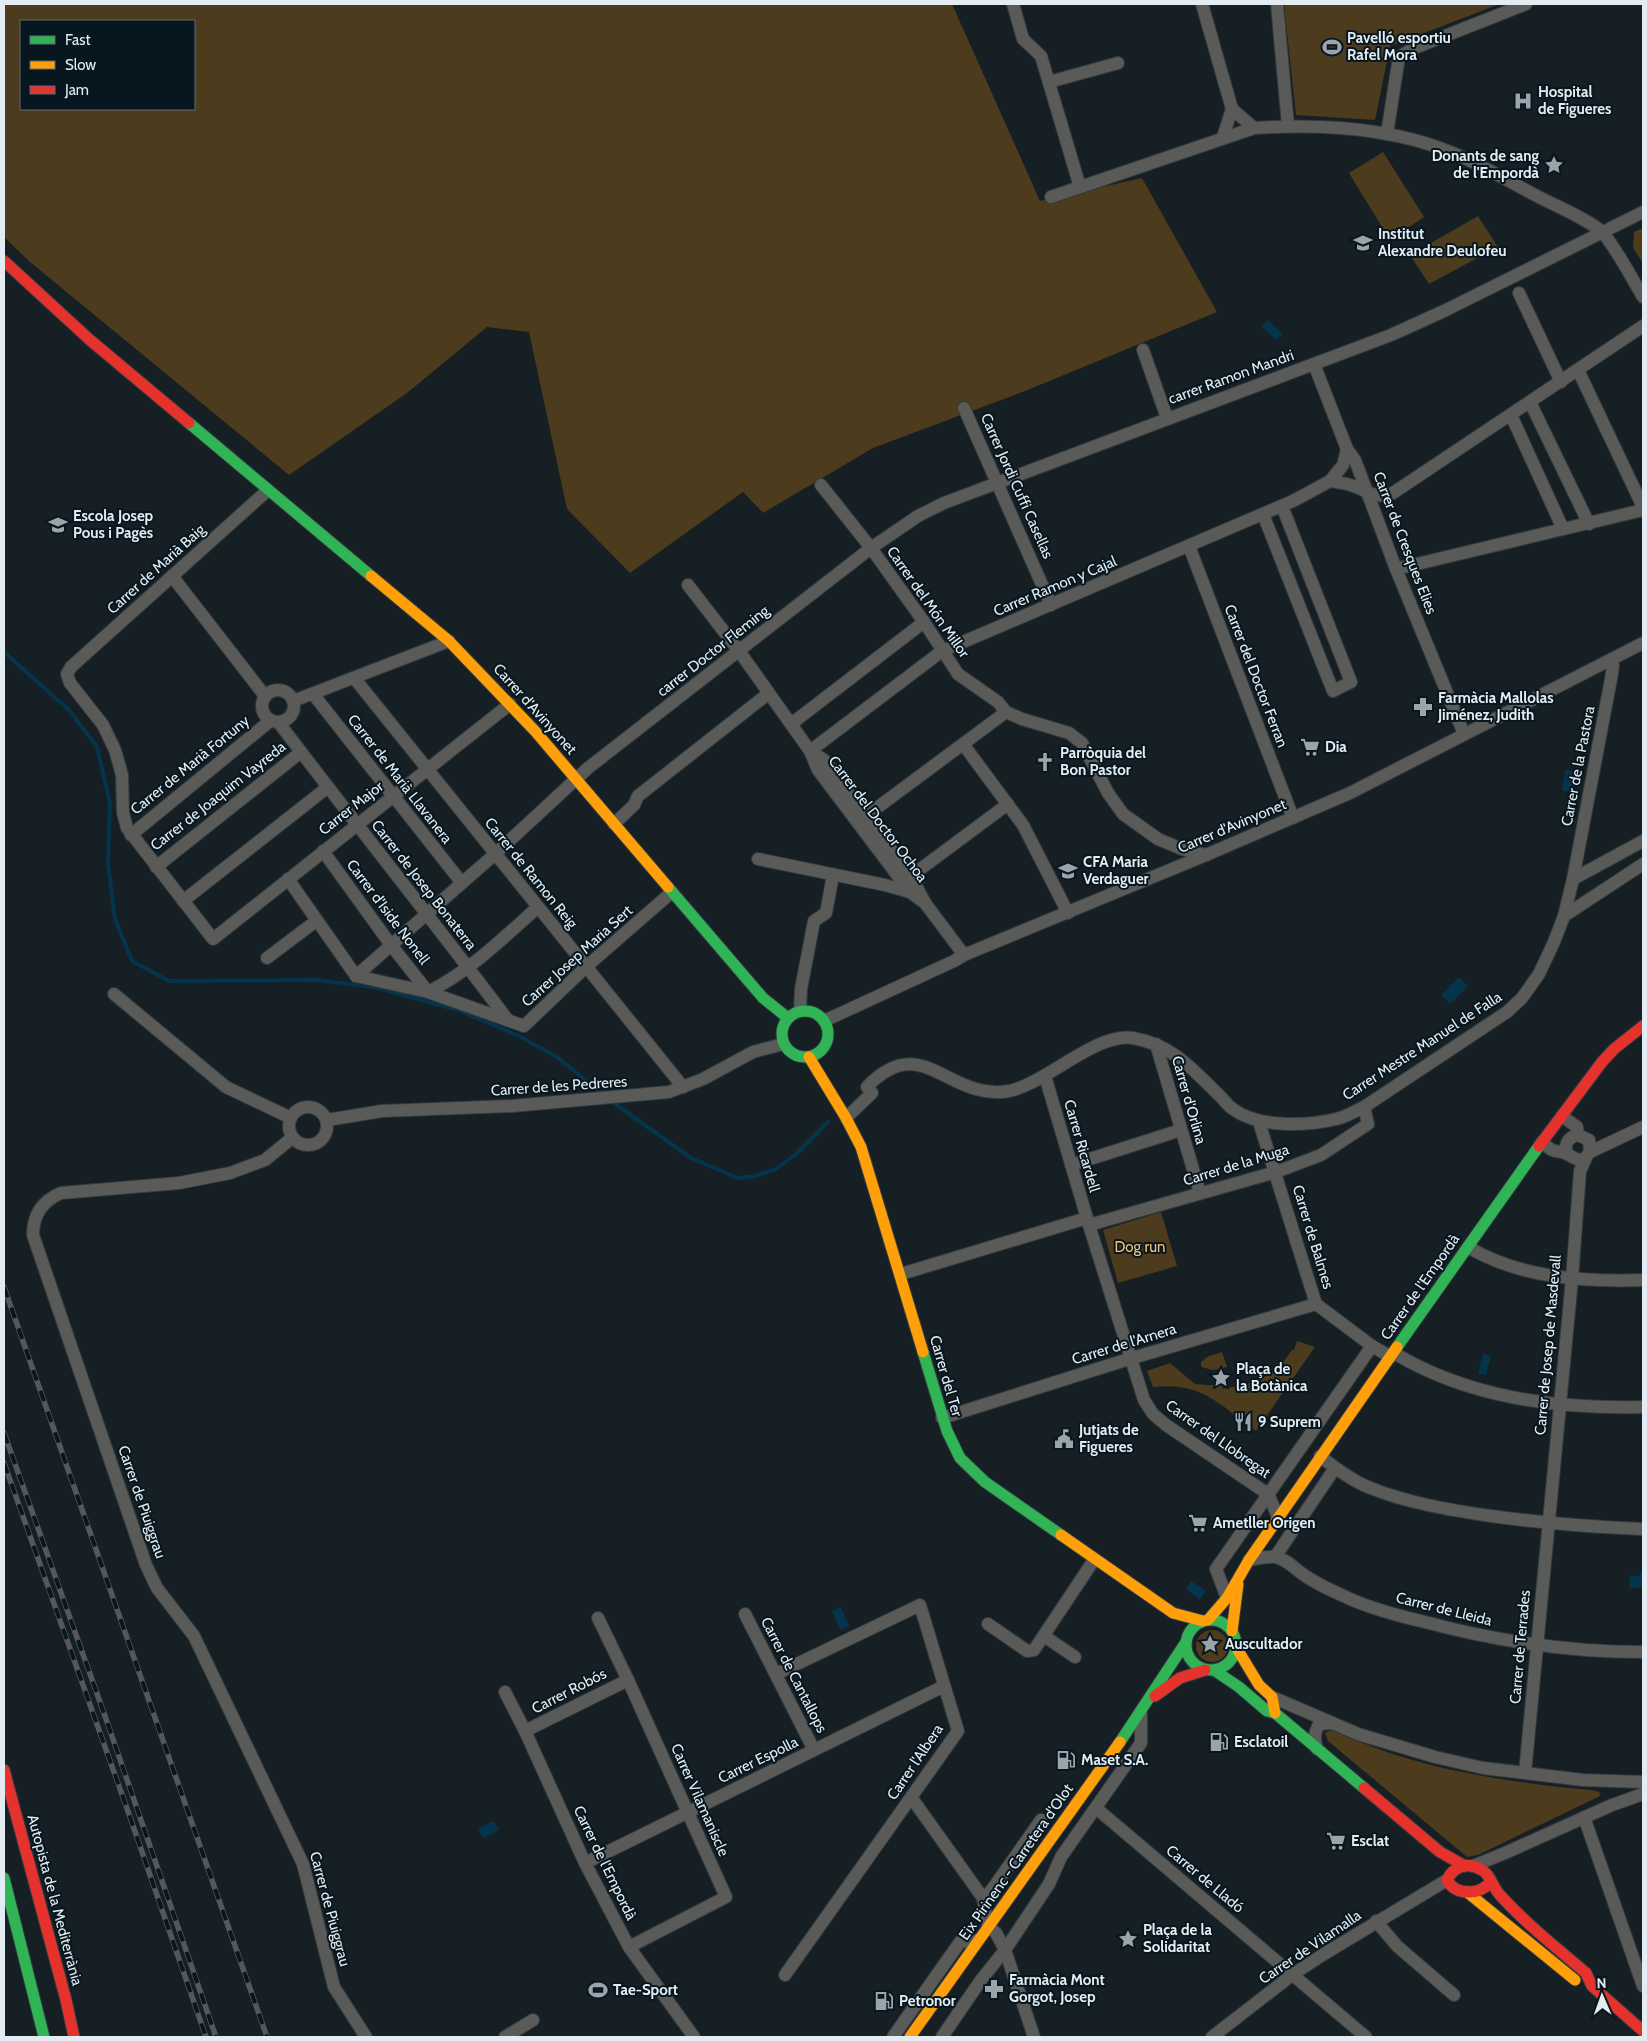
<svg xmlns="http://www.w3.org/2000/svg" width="1647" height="2041" font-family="Cabin,sans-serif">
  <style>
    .green { fill: #4c3b1c; fill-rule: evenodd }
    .water { fill: #04354c }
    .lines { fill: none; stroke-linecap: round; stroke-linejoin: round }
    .stream { stroke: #04354c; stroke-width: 4 }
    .street-casing { stroke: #333b3f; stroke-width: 14 }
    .fast-casing { stroke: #333b3f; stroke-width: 13 }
    .slow-casing { stroke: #333b3f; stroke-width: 13 }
    .jam-casing { stroke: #333b3f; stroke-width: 13 }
    .street { stroke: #5a5a59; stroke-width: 12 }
    .fast { stroke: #30b455; stroke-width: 11 }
    .slow { stroke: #ff9f0a; stroke-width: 11 }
    .jam { stroke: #e5322d; stroke-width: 11 }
    .rail-casing { stroke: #55585a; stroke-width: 5.5 }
    .rail { stroke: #07161f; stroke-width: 4; stroke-dasharray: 11; stroke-linecap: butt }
    .labels { text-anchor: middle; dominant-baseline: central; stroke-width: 4; stroke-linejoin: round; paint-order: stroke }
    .poi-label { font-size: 15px; font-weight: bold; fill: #e2ecf2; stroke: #07161f; text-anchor: start }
    .street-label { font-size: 15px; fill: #e2ecf2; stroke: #07161f }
    .park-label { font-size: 15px; fill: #f7c474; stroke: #07161f }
  </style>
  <rect width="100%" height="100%" fill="#161f23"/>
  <!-- green -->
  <g class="green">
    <path d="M4 4H952L1040 201 1142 178 1217 312 1025 391 873 448 763 513 743 492 630 573 567 509 529 332 487 327 407 393 289 475 30 262 4 237ZM21 21H194V109H21Z"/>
    <path d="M1284 4H1500L1390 46 1375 120 1296 115Z"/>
    <path d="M1383 152 1424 217 1390 240 1349 173Z"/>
    <path d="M1478 216 1498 247 1429 284 1410 255Z"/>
    <path d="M1643 228V263L1633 248 1634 232Z"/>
    <path d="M1161 1212 1177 1266 1118 1283 1103 1230Z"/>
    <path d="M1297 1341 1315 1347 1256 1431C1218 1404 1203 1382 1153 1387L1147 1371 1170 1363 1195 1384 1222 1386 1223 1389 1250 1383 1252 1386 1274 1370 1276 1372 1292 1350H1294Z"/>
    <path d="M1222 1352 1227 1367 1213 1370 1201 1367V1362L1207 1357Z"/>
    <circle cx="1212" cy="1646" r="16"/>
    <path d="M1331 1730C1353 1739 1374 1748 1396 1755 1459 1775 1527 1784 1592 1790L1599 1792 1600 1796 1478 1855 1467 1857 1328 1741 1325 1733Z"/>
  </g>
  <!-- water -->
  <g class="water">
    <path d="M1268 320 1283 334 1276 340 1261 326Z"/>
    <path d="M1565 770 1576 772 1573 792 1562 791Z"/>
    <path d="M1459 977 1468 986 1450 1004 1441 995Z"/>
    <path d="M1483 1354 1491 1356 1486 1375 1478 1373Z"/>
    <path d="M1640 1572H1643V1588H1629L1630 1575 1640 1576Z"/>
    <path d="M1191 1581 1206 1591 1200 1600 1186 1589Z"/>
    <path d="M841 1607 849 1626 840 1630 832 1611Z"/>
    <path d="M494 1821 499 1830 483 1838 478 1829Z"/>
  </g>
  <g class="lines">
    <!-- stream -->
    <g class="stream">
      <path d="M4 652 69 710 97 747 110 803 108 864 115 919 132 961 169 981 317 980 374 987 458 1010 519 1036 557 1057 604 1095"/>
      <path d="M611 1101 691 1158 738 1178 755 1176 776 1169 796 1154 828 1122"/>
    </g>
    <!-- street casing -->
    <g class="street-casing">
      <g id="street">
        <path d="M1013 4 1023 39 1041 56 1080 187"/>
        <path d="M1202 4 1232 109 1223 137"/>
        <path d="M1277 4 1288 126"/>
        <path d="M1049 82 1118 63"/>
        <path d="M1232 109 1254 128"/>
        <path d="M1387 134 1399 57 1412 49 1526 4"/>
        <path d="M1051 197 1254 128C1319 124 1387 127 1448 151 1479 163 1508 181 1537 196 1552 204 1592 221 1603 233 1618 251 1631 277 1643 297"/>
        <path d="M1519 293 1561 382"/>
        <path d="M1143 350 1167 418"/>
        <path d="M1314 364 1347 449 1355 460 1396 569 1464 734"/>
        <path d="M1578 370 1643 507"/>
        <path d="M1530 402 1589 524"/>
        <path d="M964 408 1051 605"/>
        <path d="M1511 415 1563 529"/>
        <path d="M1330 481C1336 482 1343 483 1350 485 1369 490 1372 500 1393 493L1643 326"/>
        <path d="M821 485 871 548 924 622 958 674 998 702 1006 712 1022 719 1069 733 1082 743 1108 793 1123 814 1158 839 1182 849 1206 855"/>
        <path d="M268 490 71 667 67 674 70 683 103 725 115 750 122 775 123 813 127 828 213 939 510 704"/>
        <path d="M1263 514 1333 691 1351 682 1282 506"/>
        <path d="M1189 546 1293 818"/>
        <path d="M1396 569 1643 510"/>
        <path d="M172 576 265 696"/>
        <path d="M688 585 739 651 810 751 818 770 910 892 925 903"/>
        <path d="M355 679 683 1087"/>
        <circle cx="278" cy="706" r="16"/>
        <path d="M313 694 462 883"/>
        <path d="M293 701 449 641"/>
        <path d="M279 723C354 822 432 919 507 1019"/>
        <path d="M791 724 924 622"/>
        <path d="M963 744 1023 825 1068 913"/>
        <path d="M810 751 942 651 1293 501 1330 481 1343 465 1347 449"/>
        <path d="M810 751 824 760 911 876 925 903 964 955"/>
        <path d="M866 816 1006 712"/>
        <path d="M614 824 634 805 638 796 769 693"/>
        <path d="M131 835 270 721"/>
        <path d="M323 851 391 945 428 992C470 971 503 938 538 907"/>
        <path d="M758 859 885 885 910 892"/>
        <path d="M156 867 301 752"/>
        <path d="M911 876 1008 804"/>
        <path d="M288 879 356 976"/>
        <path d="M1573 879 1643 841"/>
        <path d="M183 901 328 787"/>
        <path d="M1564 916 1643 864"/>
        <path d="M267 958 316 921"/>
        <path d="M356 976 495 854 588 768 871 548 918 516 944 503 1391 335 1444 311 1643 212"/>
        <path d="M356 976 428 992 524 1026 587 966 672 892"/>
        <path d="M114 994 226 1087 291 1118"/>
        <path d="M800 1011 801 989 814 921 826 913 833 875"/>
        <path d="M824 1021 954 961 964 955 1206 855 1350 793 1643 643"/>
        <path d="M1156 1044 1200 1193"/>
        <path d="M1045 1076 1089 1225 1144 1400 1153 1414 1166 1425 1268 1494 1278 1517"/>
        <circle cx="308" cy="1126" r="19"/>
        <path d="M1562 1116 1577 1127 1578 1135"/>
        <path d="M846 1118 872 1093 867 1087C922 1029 949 1102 1009 1091 1047 1083 1096 1032 1133 1038 1173 1045 1192 1069 1220 1096 1224 1100 1228 1106 1233 1109 1258 1128 1307 1126 1336 1119 1346 1117 1355 1111 1364 1107L1507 1012 1522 998 1539 974 1554 942 1564 916 1573 879 1611 679 1613 666 1612 659"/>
        <path d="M327 1120 382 1111 512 1106 669 1092 703 1079 753 1052 783 1044"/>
        <path d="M1259 1122 1316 1304 1372 1346 1391 1357"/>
        <path d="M292 1138 265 1160 230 1173 179 1183 61 1193C42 1201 33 1215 33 1235L146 1565 157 1588 194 1636 303 1864 334 1987 366 2037"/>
        <path d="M1542 1142C1545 1144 1548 1148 1552 1150 1556 1152 1563 1151 1567 1154 1578 1160 1581 1164 1590 1152L1589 1140 1578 1135C1568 1137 1564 1144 1567 1154"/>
        <path d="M1590 1152 1643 1127"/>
        <path d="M1071 1165 1181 1130"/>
        <path d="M1089 1225 1276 1172 1321 1155 1368 1124 1364 1107"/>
        <path d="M1468 1247C1520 1278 1584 1282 1643 1280"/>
        <path d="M901 1274 1087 1218"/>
        <path d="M1394 1353C1469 1398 1557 1409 1643 1407"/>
        <path d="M942 1418 1129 1359 1316 1304"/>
        <path d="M1320 1456C1335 1468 1351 1480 1368 1487 1407 1503 1450 1510 1491 1516 1542 1523 1592 1527 1643 1529"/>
        <path d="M1275 1557 1335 1468"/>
        <path d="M1249 1560C1257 1559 1267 1556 1275 1557 1287 1559 1295 1569 1304 1575 1318 1585 1333 1591 1348 1598 1372 1609 1399 1616 1425 1622 1496 1641 1570 1652 1643 1652"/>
        <path d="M1227 1598 1216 1569 1372 1346"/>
        <path d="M745 1614 814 1750"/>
        <path d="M598 1618 628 1680 726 1897 629 1947"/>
        <path d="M988 1624 1027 1651 1034 1650 1094 1560"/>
        <path d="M1044 1636 1075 1657"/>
        <path d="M776 1674 920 1605 958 1731 785 1975"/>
        <path d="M505 1692 525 1731 585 1863 629 1947 694 2037"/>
        <path d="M1272 1697 1358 1734 1435 1757 1483 1768 1583 1780 1643 1782"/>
        <path d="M525 1731 628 1680"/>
        <path d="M1317 1749C1314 1739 1314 1734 1319 1724L1332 1723"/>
        <path d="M1525 1773 1572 1279 1580 1171 1586 1158"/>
        <path d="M911 1797 983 1898 988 1926 996 1933 1005 1950 1034 2037"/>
        <path d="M1096 1808 1366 2037"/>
        <path d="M1584 1817 1643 1986"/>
        <path d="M585 1863 944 1686"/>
        <path d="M1473 1866 1505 1853 1612 1805 1643 1794"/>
        <path d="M983 1898 991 1891 1041 1820"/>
        <path d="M1376 1921 1397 1946 1454 1995"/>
        <path d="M505 2037 533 2020"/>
        <path d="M893 2037 960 1942 978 1940"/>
        <path d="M942 2037 981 1980 1005 1950 1049 1884 1061 1857 1141 1743V1714"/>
        <path d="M1212 2037 1292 1975 1324 1954 1447 1880"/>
      </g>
    </g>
    <!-- fast casing -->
    <g class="fast-casing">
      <g id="fast">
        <path d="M189 423 371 576"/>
        <path d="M668 887 763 998 788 1018"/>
        <circle cx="805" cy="1034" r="23"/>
        <path d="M1397 1347 1539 1146"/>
        <path d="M923 1352 947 1431 960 1458 985 1482 1061 1535"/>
        <circle cx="1211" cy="1645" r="25"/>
        <path d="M1214 1670 1239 1687 1267 1711 1275 1713 1364 1788"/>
        <path d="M1120 1742 1186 1642"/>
        <path d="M4 1878 44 2037"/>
      </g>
    </g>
    <!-- slow casing -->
    <g class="slow-casing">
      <g id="slow">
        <path d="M371 576 449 641 535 731 668 887"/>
        <path d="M809 1057 846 1118 861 1147 923 1352"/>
        <path d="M1061 1535 1173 1613 1203 1621"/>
        <path d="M1208 1620 1227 1598 1249 1560 1397 1347"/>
        <path d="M1232 1631 1238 1584"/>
        <path d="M1236 1647 1259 1685 1272 1697 1275 1713"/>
        <path d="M1467 1892 1575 1980"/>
        <path d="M910 2037 1120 1742"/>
      </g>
    </g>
    <!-- jam casing -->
    <g class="jam-casing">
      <g id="jam">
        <path d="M4 261 90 340 189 423"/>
        <path d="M1539 1146 1602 1062 1614 1049 1643 1026"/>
        <path d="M1155 1696 1180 1678 1205 1670"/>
        <path d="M4 1770 66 2000 74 2037"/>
        <path d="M1364 1788 1440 1852 1465 1866"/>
        <path d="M1490 1883C1478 1895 1456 1896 1447 1880 1454 1865 1469 1862 1482 1870 1490 1874 1493 1888 1500 1895 1526 1924 1557 1948 1586 1973L1592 1986 1643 2031"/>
      </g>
    </g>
    <!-- street -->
    <use href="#street" class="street"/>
    <!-- fast -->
    <use href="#fast" class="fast"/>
    <!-- slow -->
    <use href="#slow" class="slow"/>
    <!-- jam -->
    <use href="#jam" class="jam"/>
    <!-- rail casing -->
    <g class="rail-casing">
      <g id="rail">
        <path d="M4 1287 267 2037"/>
        <path d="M4 1433 105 1716 216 2037"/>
        <path d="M4 1463 130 1817 206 2037"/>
      </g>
    </g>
    <!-- rail -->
    <use href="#rail" class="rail"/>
  </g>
  <!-- icons -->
  <defs>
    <g id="stadium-bare" transform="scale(1.5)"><path d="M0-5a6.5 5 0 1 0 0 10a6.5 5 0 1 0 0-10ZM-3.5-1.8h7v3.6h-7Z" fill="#9ba4aa" stroke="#07161f" stroke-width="2.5" paint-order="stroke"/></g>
    <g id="hospital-bare" transform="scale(1.5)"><path d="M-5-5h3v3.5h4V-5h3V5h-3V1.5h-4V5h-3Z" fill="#9ba4aa" stroke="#07161f" stroke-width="2.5" paint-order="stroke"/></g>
    <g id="sight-bare" transform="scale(1.5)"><path d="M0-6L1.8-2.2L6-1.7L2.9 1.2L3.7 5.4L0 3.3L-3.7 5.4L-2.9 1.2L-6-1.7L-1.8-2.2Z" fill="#9ba4aa" stroke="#07161f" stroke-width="2.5" paint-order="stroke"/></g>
    <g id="school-bare" transform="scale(1.5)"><path d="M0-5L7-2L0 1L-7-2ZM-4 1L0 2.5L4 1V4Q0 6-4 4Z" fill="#9ba4aa" stroke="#07161f" stroke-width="2.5" paint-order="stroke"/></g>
    <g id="pharmacy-bare" transform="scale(1.5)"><path d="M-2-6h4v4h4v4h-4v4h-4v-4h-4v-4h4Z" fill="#9ba4aa" stroke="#07161f" stroke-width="2.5" paint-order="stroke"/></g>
    <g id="supermarket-bare" transform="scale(1.5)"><path d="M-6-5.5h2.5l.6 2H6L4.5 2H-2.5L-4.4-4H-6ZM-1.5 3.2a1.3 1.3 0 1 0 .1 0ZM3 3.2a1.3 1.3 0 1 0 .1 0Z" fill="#9ba4aa" stroke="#07161f" stroke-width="2.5" paint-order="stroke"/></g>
    <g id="church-bare" transform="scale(1.5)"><path d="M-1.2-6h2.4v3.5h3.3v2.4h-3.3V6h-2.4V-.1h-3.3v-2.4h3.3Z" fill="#9ba4aa" stroke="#07161f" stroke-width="2.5" paint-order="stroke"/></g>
    <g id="restaurant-bare" transform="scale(1.5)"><path d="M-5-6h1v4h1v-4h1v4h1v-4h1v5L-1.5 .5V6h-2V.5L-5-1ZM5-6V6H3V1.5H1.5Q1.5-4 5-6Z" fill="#9ba4aa" stroke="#07161f" stroke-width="2.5" paint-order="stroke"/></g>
    <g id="civic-bare" transform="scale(1.5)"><path d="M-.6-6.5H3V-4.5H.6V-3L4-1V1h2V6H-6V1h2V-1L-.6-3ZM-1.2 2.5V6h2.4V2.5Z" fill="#9ba4aa" stroke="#07161f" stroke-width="2.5" paint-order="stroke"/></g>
    <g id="fuel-bare" transform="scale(1.5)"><path d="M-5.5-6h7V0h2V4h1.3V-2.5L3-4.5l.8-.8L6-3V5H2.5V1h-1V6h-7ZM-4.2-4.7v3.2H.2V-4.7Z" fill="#9ba4aa" stroke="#07161f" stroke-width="2.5" paint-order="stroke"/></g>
  </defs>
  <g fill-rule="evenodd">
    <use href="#stadium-bare" x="1332" y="47"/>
    <use href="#hospital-bare" x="1523" y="101"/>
    <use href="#sight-bare" x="1554" y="165"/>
    <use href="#school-bare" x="1363" y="243"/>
    <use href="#school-bare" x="58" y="525"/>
    <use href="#pharmacy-bare" x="1423" y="707"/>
    <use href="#supermarket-bare" x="1310" y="747"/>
    <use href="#church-bare" x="1045" y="762"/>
    <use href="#school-bare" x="1068" y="871"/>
    <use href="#sight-bare" x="1221" y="1378"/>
    <use href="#restaurant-bare" x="1243" y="1422"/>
    <use href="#civic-bare" x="1064" y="1439"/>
    <use href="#supermarket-bare" x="1198" y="1523"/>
    <use href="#sight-bare" x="1210" y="1644"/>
    <use href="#fuel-bare" x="1219" y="1742"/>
    <use href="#fuel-bare" x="1066" y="1760"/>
    <use href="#supermarket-bare" x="1336" y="1841"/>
    <use href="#sight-bare" x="1128" y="1939"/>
    <use href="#pharmacy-bare" x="994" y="1989"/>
    <use href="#stadium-bare" x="598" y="1990"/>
    <use href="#fuel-bare" x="884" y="2001"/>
  </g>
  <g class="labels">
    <!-- poi labels -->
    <g class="poi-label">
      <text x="1347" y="38">Pavelló esportiu<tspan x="1347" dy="17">Rafel Mora</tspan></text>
      <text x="1538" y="92">Hospital<tspan x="1538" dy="17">de Figueres</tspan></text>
      <text x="1539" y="156" text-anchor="end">Donants de sang<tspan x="1539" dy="17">de l'Empordà</tspan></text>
      <text x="1378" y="234">Institut<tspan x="1378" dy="17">Alexandre Deulofeu</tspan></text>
      <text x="73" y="516">Escola Josep<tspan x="73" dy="17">Pous i Pagès</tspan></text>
      <text x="1438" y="698">Farmàcia Mallolas<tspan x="1438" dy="17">Jiménez, Judith</tspan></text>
      <text x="1325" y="747">Dia</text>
      <text x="1060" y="753">Parròquia del<tspan x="1060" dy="17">Bon Pastor</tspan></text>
      <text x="1083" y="862">CFA Maria<tspan x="1083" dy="17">Verdaguer</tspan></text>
      <text x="1236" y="1369">Plaça de<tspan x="1236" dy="17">la Botànica</tspan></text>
      <text x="1258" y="1422">9 Suprem</text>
      <text x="1079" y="1430">Jutjats de<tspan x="1079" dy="17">Figueres</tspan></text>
      <text x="1213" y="1523">Ametller Origen</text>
      <text x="1225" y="1644">Auscultador</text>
      <text x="1234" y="1742">Esclatoil</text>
      <text x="1081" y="1760">Maset S.A.</text>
      <text x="1351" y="1841">Esclat</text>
      <text x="1143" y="1930">Plaça de la<tspan x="1143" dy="17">Solidaritat</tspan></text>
      <text x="1009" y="1980">Farmàcia Mont<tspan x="1009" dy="17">Gorgot, Josep</tspan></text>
      <text x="613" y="1990">Tae-Sport</text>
      <text x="899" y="2001">Petronor</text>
    </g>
    <!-- street labels -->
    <g class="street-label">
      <text transform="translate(1231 377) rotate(-20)">carrer Ramon Mandri</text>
      <text transform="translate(1017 486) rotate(66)">Carrer Jordi Cuffi Casellas</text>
      <text transform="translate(1405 543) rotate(69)">Carrer de Cresques Elies</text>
      <text transform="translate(156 569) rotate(-42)">Carrer de Marià Baig</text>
      <text transform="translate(1055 586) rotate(-23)">Carrer Ramon y Cajal</text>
      <text transform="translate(928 602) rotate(55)">Carrer del Món Millor</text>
      <text transform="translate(713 651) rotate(-38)">carrer Doctor Fleming</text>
      <text transform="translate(1256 676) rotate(69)">Carrer del Doctor Ferran</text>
      <text transform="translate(535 709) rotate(48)">Carrer d'Avinyonet</text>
      <text transform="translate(190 765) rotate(-39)">Carrer de Marià Fortuny</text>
      <text transform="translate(1578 766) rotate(-79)">Carrer de la Pastora</text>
      <text transform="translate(400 779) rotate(52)">Carrer de Marià Llavanera</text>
      <text transform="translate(218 796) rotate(-38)">Carrer de Joaquim Vayreda</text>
      <text transform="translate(351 808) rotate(-38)">Carrer Major</text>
      <text transform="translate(878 819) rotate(53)">Carrer del Doctor Ochoa</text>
      <text transform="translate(1232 826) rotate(-23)">Carrer d'Avinyonet</text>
      <text transform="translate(531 873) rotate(51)">Carrer de Ramon Reig</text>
      <text transform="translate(424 885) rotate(52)">Carrer de Josep Bonaterra</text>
      <text transform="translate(388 912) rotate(53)">Carrer d'Iside Nonell</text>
      <text transform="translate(577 956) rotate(-42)">Carrer Josep Maria Sert</text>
      <text transform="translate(1422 1046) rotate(-33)">Carrer Mestre Manuel de Falla</text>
      <text transform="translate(559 1086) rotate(-4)">Carrer de les Pedreres</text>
      <text transform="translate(1189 1100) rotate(74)">Carrer d'Orlina</text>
      <text transform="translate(1082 1146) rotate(74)">Carrer Ricardell</text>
      <text transform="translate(1236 1165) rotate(-17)">Carrer de la Muga</text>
      <text transform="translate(1313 1237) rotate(73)">Carrer de Balmes</text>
      <text transform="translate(1420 1287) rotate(-55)">Carrer de l'Empordà</text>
      <text transform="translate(1124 1344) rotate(-17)">Carrer de l'Arnera</text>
      <text transform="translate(1548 1345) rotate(-85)">Carrer de Josep de Masdevall</text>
      <text transform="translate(946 1376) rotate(74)">Carrer del Ter</text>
      <text transform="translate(1218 1439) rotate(35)">Carrer del Llobregat</text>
      <text transform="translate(142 1502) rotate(71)">Carrer de Piuiggrau</text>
      <text transform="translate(1444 1609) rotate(14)">Carrer de Lleida</text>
      <text transform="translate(1520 1647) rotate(-85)">Carrer de Terrades</text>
      <text transform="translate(794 1675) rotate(63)">Carrer de Cantallops</text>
      <text transform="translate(569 1691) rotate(-27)">Carrer Robós</text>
      <text transform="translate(758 1760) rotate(-26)">Carrer Espolla</text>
      <text transform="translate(915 1762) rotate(-56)">Carrer l'Albera</text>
      <text transform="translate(700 1800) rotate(66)">Carrer Vilamaniscle</text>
      <text transform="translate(1016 1862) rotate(-55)">Eix Pirinenc - Carretera d'Olot</text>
      <text transform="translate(605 1863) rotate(64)">Carrer de l'Empordà</text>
      <text transform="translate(1205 1879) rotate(40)">Carrer de Lladó</text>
      <text transform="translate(55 1900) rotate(75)">Autopista de la Mediterrània</text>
      <text transform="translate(330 1909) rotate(75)">Carrer de Piuiggrau</text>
      <text transform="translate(1310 1947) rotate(-34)">Carrer de Vilamalla</text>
    </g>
    <!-- park labels -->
    <g class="park-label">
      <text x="1140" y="1247">Dog run</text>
    </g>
  </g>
  <!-- border -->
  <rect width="1647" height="2041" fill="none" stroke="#e2ecf2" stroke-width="10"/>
  <!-- legend -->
  <rect x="20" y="20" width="175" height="90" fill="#07161f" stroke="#5f6c73"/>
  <rect x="30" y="36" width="25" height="8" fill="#30b455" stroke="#5f6c73"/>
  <text x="65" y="45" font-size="15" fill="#e2ecf2">Fast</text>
  <rect x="30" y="61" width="25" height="8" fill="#ff9f0a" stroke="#5f6c73"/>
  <text x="65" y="70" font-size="15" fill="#e2ecf2">Slow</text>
  <rect x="30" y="86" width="25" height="8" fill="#e5322d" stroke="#5f6c73"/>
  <text x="65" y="95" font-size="15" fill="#e2ecf2">Jam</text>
  <!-- north arrow -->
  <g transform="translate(1602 1996) rotate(358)" stroke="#07161f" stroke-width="4" paint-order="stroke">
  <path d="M0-4L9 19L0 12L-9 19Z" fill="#e2ecf2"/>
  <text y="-8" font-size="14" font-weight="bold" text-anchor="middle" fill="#e2ecf2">N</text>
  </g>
</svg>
